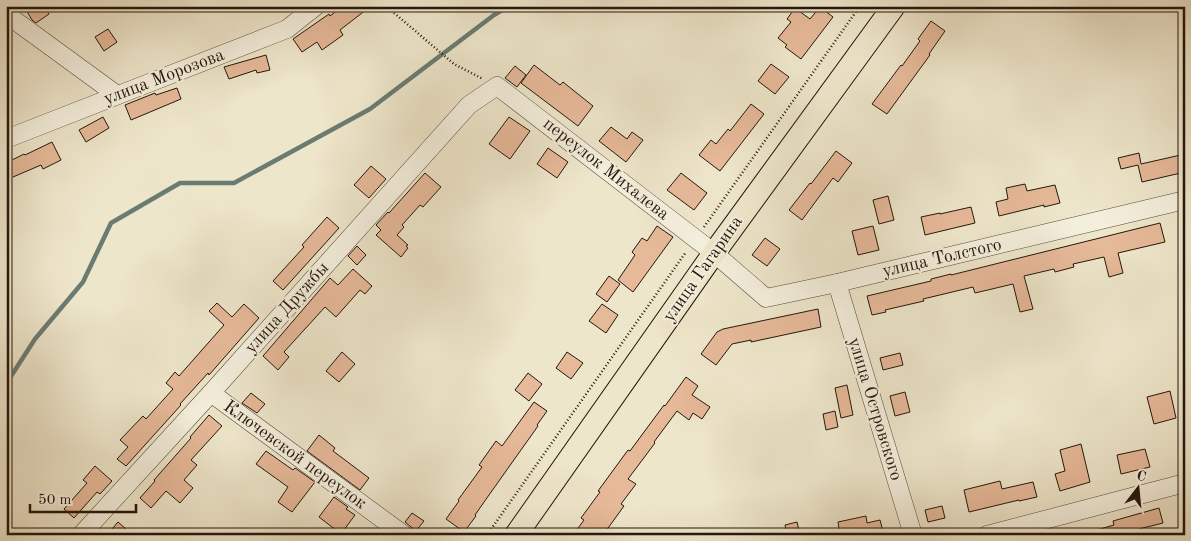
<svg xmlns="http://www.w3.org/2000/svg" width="1191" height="541" font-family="'Old Standard TT',serif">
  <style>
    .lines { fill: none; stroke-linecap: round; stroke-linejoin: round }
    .stream { stroke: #6a7c72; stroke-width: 4.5 }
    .building { fill: #e6b999; stroke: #24170b }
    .minor-casing { stroke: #564b3b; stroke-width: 19 }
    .major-casing { stroke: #24170b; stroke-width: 24 }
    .path { stroke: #24170b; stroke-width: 2.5; stroke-dasharray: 1 2.5; stroke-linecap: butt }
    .minor { stroke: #f4efdd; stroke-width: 18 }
    .major { stroke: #eee6cb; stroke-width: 22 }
    .labels { text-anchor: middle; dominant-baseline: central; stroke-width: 4; stroke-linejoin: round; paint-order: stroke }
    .street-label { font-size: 18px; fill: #24170b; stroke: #f4efdd }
  </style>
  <rect width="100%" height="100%" fill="#eee6cb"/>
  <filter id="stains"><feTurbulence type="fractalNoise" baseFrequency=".004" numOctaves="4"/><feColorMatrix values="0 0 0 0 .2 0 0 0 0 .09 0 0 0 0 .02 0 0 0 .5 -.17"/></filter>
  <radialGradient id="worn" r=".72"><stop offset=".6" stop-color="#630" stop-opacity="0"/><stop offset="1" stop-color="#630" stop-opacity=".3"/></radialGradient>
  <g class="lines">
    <!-- stream -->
    <path class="stream" d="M6 384 35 339 83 282 111 223 180 183H234L370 109 494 15 509 6"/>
  </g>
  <!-- building -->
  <g class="building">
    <path d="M32 6H44L49 14 36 23 32 20 26 10Z"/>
    <path d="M343 6H371L340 30 343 35 322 50 317 42 302 52 293 39 329 14 330 16Z"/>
    <path d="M820 7 833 17 801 59 785 47 787 45 778 38 791 22 787 19 795 8 810 19Z"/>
    <path d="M931 21 945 31 929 54 930 55 887 114 872 104 901 65 902 66 920 41 918 39Z"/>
    <path d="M108 29 117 42 104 51 95 37Z"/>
    <path d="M266 55 270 70 257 73 256 70 229 79 224 67Z"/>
    <path d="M771 64 789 77 775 94 758 81Z"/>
    <path d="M534 65 560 85 563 82 593 106 578 126 521 83Z"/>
    <path d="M515 66 526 75 517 87 505 78Z"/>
    <path d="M177 88 181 99 131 120 125 105 155 93 156 95Z"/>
    <path d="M751 104 764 114 720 171 699 155 711 140 716 144 728 129 730 131Z"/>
    <path d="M103 117 109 128 86 142 79 130Z"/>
    <path d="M509 117 530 131 510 159 489 144Z"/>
    <path d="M611 127 627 139 632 132 643 140 626 162 599 141Z"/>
    <path d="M52 142 61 160 43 169 41 165 6 180V163L24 154 25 155Z"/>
    <path d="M548 148 568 162 557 178 537 164Z"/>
    <path d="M836 151 852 163 838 182 833 178 802 220 789 210 810 183 811 184Z"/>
    <path d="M1139 153 1141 164 1185 154V172L1142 182 1138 165 1121 169 1118 158Z"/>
    <path d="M371 166 386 179 369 198 354 185Z"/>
    <path d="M425 173 441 187 423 207 420 205 402 225 404 227 397 235 408 245 406 246 408 248 401 257 376 235 381 230 376 225 388 212 389 213Z"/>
    <path d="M681 173 707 193 694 210 667 190Z"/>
    <path d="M1025 184 1027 191 1055 185 1060 203 1044 207V205L999 216 996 202 1008 199 1006 188Z"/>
    <path d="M888 196 894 220 879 224 873 200Z"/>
    <path d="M971 207 975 223 925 235 921 217 940 213V214Z"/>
    <path d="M327 217 339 228 283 290 273 281 304 247 302 245Z"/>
    <path d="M1160 223 1165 242 1118 253 1123 273 1109 277 1104 257 1073 264 1074 267 1055 272 1054 269 1024 276 1033 309 1020 312 1013 284 975 293 973 287 923 299 924 301 885 310 886 312 872 315 867 296 931 281V279L951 274V275Z"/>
    <path d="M657 226 673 237 633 292 618 280 635 255 632 252 642 238 647 241Z"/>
    <path d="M873 226 879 250 858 255 852 231Z"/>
    <path d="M765 238 780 249 767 266 752 255Z"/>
    <path d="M357 246 366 255 357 265 348 256Z"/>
    <path d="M353 269 372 286 365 294 360 290 336 317 325 307 284 352 289 357 278 370 263 356 330 278 338 285Z"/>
    <path d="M609 276 620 284 607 302 596 294Z"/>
    <path d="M217 303 232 317 244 304 259 318 209 375 208 373 180 404 181 405 126 466 117 459 128 447 120 440 143 416 146 419 173 389 166 383 175 372 179 376 224 325 209 311Z"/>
    <path d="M602 304 618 315 606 333 589 321Z"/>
    <path d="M818 309 821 327 751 342V340L732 344 716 365 701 354 717 332 723 329Z"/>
    <path d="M342 352 355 364 339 382 326 371Z"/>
    <path d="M567 352 583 363 571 379 556 368Z"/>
    <path d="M900 353 903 365 883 370 880 358Z"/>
    <path d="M528 373 542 384 529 401 515 390Z"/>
    <path d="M686 377 698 386 692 395 710 407 702 419 693 413 689 420 677 411 654 442 655 443 628 479 636 484 621 504 624 506 603 535H573L584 520 581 518 600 492 598 491 628 450 630 451 664 405 665 406Z"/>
    <path d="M847 385 853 415 841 418 835 388Z"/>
    <path d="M1170 391 1176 418 1154 424 1147 397Z"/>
    <path d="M905 392 910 412 895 416 890 396Z"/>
    <path d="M251 393 265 404 257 413 242 403Z"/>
    <path d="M534 402 547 411 537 425 538 426 489 495 475 515 476 516 464 532 446 519 459 501 458 500 482 467 479 465 496 441 502 446Z"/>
    <path d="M835 411 838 427 826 430 823 414Z"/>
    <path d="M209 415 222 426 191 460 197 465 184 480 193 488 180 503 166 491 151 508 140 498 155 481 154 480 191 438 190 437Z"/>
    <path d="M319 435 335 448 333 451 369 478 360 490 307 451Z"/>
    <path d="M1081 444 1090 482 1060 491 1055 474 1065 471 1060 450Z"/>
    <path d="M1145 449 1150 467 1121 474 1117 455Z"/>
    <path d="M266 451 293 470 295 468 315 482 292 512 278 502 288 487 256 464Z"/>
    <path d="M95 466 112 481 100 494 97 492 74 518 64 509 87 483 83 480Z"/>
    <path d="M1000 481 1002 489 1033 482 1037 497 1019 501V500L969 512 964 490Z"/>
    <path d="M334 497 348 507 346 509 355 515 341 534 319 517Z"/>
    <path d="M942 506 945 518 928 522 925 510Z"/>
    <path d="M1159 508 1163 523 1139 529V532L1129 535H1094L1093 531 1114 525 1113 521Z"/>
    <path d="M412 513 424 521 416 531 405 522Z"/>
    <path d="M866 516 867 523 880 520 884 535H840L838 522Z"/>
    <path d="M118 522 133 535H107Z"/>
    <path d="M797 522 800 535H787L785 525Z"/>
  </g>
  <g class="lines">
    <!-- minor casing -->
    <g class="minor-casing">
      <g id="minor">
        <path d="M6 14 117 95"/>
        <path d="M6 139 287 29 316 6"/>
        <path d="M837 283 913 535"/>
        <path d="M211 393 404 535"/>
        <path d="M81 535 211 393 469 105 497 86 714 253 766 298 837 283 1185 200"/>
        <path d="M987 535 1185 483"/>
      </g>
    </g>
    <!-- major casing -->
    <g class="major-casing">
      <path id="major" d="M516 535 714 253 894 6"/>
    </g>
    <!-- path -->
    <g class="path">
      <path d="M386 6 454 64 483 79"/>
      <path d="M704 227 860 6"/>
      <path d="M487 535 686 252"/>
    </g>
    <!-- minor -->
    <use href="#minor" class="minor"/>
    <!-- major -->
    <use href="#major" class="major"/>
  </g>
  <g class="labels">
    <!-- street labels -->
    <g class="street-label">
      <text transform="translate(164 77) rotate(-21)">улица Морозова</text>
      <text transform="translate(606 169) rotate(38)">переулок Михалева</text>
      <text transform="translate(942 258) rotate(-13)">улица Толстого</text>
      <text transform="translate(703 269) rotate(-55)">улица Гагарина</text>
      <text transform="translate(287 308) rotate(-48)">улица Дружбы</text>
      <text transform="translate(875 409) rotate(73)">улица Островского</text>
      <text transform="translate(295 455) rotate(36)">Ключевской переулок</text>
    </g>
  </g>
  <!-- margin -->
  <rect width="1191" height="541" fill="none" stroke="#eee6cb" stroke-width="25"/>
  <rect x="8" y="8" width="1176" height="526" fill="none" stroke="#24170b" stroke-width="2.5"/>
  <rect x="12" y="12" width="1166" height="516" fill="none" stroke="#24170b"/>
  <!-- north arrow -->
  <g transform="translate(1138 488) rotate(16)" stroke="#f4efdd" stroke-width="4" paint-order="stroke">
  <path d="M0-4L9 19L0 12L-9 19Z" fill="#24170b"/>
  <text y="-8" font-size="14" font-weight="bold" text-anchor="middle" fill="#24170b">С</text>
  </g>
  <!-- scale -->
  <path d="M30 504v8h106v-8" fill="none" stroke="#24170b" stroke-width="2.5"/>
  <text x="38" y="504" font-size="15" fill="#24170b" stroke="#f4efdd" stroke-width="4" paint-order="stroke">50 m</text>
  <rect width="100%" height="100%" filter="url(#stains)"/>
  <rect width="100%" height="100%" fill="url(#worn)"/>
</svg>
